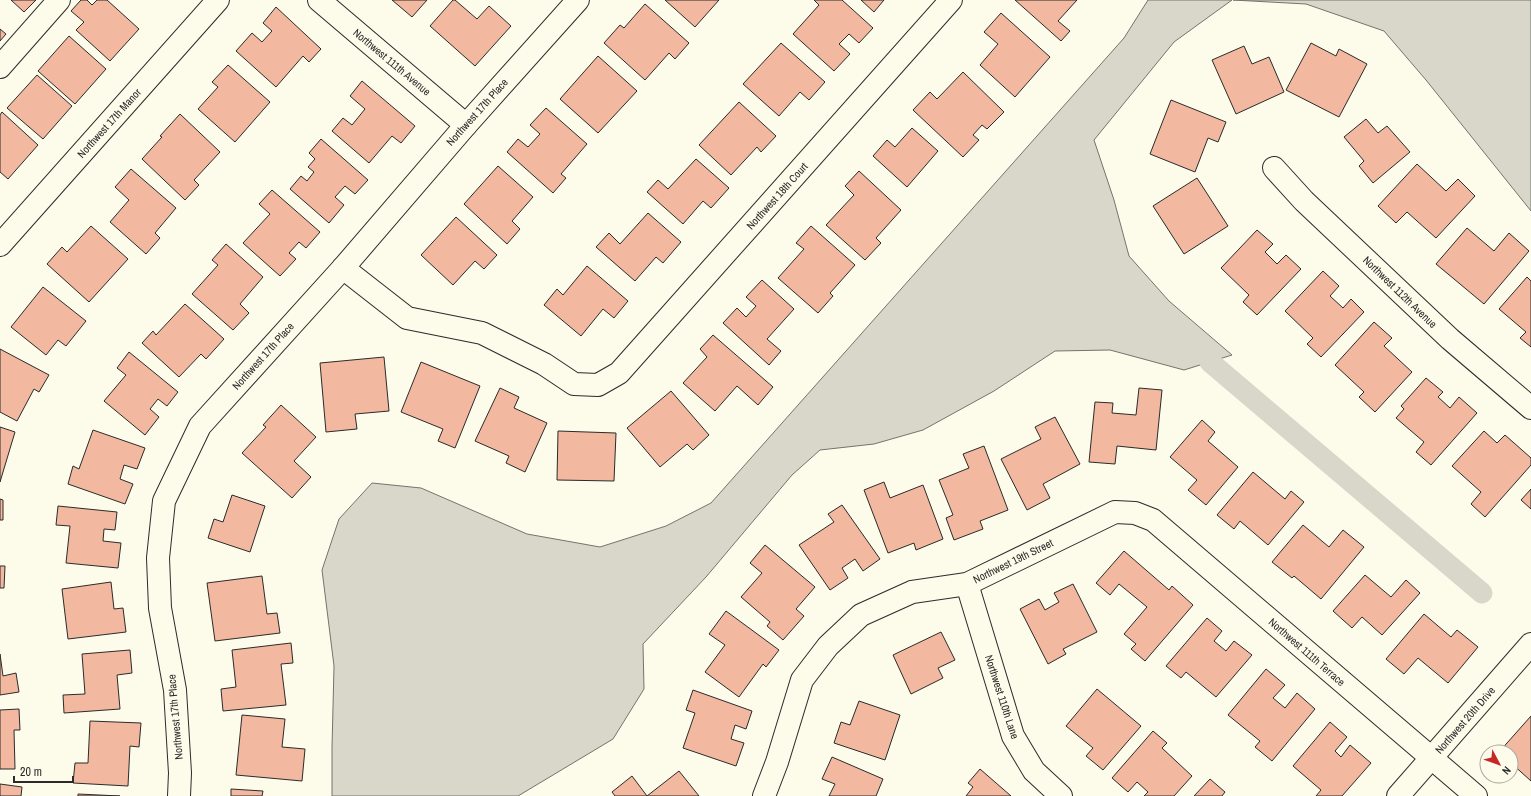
<svg xmlns="http://www.w3.org/2000/svg" width="1531" height="796" font-family="'Archivo Narrow',sans-serif">
  <style>
    .water { fill: #d8d7c9; stroke: #74746e }
    .lines { fill: none; stroke-linecap: round; stroke-linejoin: round }
    .canal { stroke: #d8d7c9; stroke-width: 21 }
    .building { fill: #f2b8a0; stroke: #2b2b2b }
    .minor-casing { stroke: #2b2b2b; stroke-width: 24 }
    .minor { stroke: #fdfbea; stroke-width: 22 }
    .labels { text-anchor: middle; dominant-baseline: central; stroke-width: 3; stroke-linejoin: round; paint-order: stroke }
    .street-label { font-size: 11px; fill: #2b2b2b; stroke: #fdfbea }
  </style>
  <rect width="100%" height="100%" fill="#fdfbea"/>
  <!-- water -->
  <g class="water">
    <path d="M1148 0H1232L1174 42 1094 140 1114 200 1129 256 1169 301 1232 355 1184 370 1110 350 1055 351 994 391 923 430 874 444 820 450 792 475 706 577 643 644 644 689 613 739 518 796H332V748L334 666 322 570 339 519 372 483 421 488 527 534 600 547 666 526 711 503 1124 38Z"/>
    <path d="M1233 0H1531V211L1426 80 1384 31 1306 4Z"/>
  </g>
  <g class="lines">
    <!-- canal -->
    <path class="canal" d="M1210 362 1482 593"/>
  </g>
  <!-- building -->
  <g class="building">
    <path d="M11 0H36L24 12Z"/>
    <path d="M81 0H87L92 5 97 0H107L139 29 110 61 76 30 84 22 71 11Z"/>
    <path d="M392 0H427L412 17Z"/>
    <path d="M453 0H455L477 19 489 6 511 26 475 66 430 26Z"/>
    <path d="M665 0H719L695 27Z"/>
    <path d="M814 0H842L873 28 859 43 849 34 839 44 850 54 834 71 793 34 819 5Z"/>
    <path d="M861 0H884L874 12Z"/>
    <path d="M1015 0H1077L1058 21 1070 31 1061 41Z"/>
    <path d="M645 4 689 43 675 59 669 53 645 80 604 43 620 25 624 28Z"/>
    <path d="M276 7 321 49 309 62 303 56 276 87 236 51 252 33 262 42 272 31 263 23Z"/>
    <path d="M1001 13 1050 57 1015 97 980 65 998 44 984 32Z"/>
    <path d="M0 29 6 34 0 41Z"/>
    <path d="M69 36 106 69 75 104 38 71Z"/>
    <path d="M781 43 825 82 809 100 800 92 779 116 743 84Z"/>
    <path d="M1311 43 1336 56 1339 49 1367 64 1339 117 1286 90Z"/>
    <path d="M1244 46 1252 64 1269 57 1284 92 1236 114 1212 60Z"/>
    <path d="M598 56 637 91 598 133 560 99Z"/>
    <path d="M228 65 270 102 235 142 198 109 218 87 212 82Z"/>
    <path d="M963 72 1004 112 987 129 982 125 973 135 979 140 963 157 913 110 930 92 937 99Z"/>
    <path d="M37 75 72 106 43 139 7 108Z"/>
    <path d="M362 81 415 126 401 143 392 136 369 163 332 131 343 118 352 125 365 109 350 96Z"/>
    <path d="M1171 100 1226 122 1218 142 1208 138 1195 172 1150 154Z"/>
    <path d="M739 102 776 136 761 152 757 147 731 175 699 145Z"/>
    <path d="M546 108 587 144 561 174 566 178 553 193 507 152 518 139 528 147 540 134 530 125Z"/>
    <path d="M2 112 38 145 8 179 0 172V115Z"/>
    <path d="M180 114 220 152 194 180 199 185 185 200 142 159 162 137 160 136Z"/>
    <path d="M1366 119 1378 133 1387 126 1410 152 1373 183 1359 166 1364 161 1344 137Z"/>
    <path d="M912 128 938 151 907 187 873 156 887 140 895 147Z"/>
    <path d="M321 139 368 180 355 194 345 186 335 197 344 205 329 223 290 189 301 176 307 181 314 172 308 167 315 159 309 153Z"/>
    <path d="M696 159 729 188 711 208 703 201 683 224 647 192 658 180 668 189Z"/>
    <path d="M1417 164 1446 191 1458 179 1475 196 1436 238 1407 212 1396 223 1378 206Z"/>
    <path d="M498 166 533 197 512 221 520 229 507 244 464 204Z"/>
    <path d="M131 169 176 208 155 233 160 238 146 254 110 222 129 200 115 187Z"/>
    <path d="M859 171 901 210 876 238 881 243 865 260 826 225 854 195 845 186Z"/>
    <path d="M1197 178 1228 226 1184 254 1153 206Z"/>
    <path d="M272 190 320 232 306 248 299 242 289 253 296 259 280 276 243 243 270 214 259 204Z"/>
    <path d="M648 213 681 242 663 263 656 257 635 281 596 247 609 233 620 244Z"/>
    <path d="M456 217 497 255 484 269 475 261 453 285 421 255Z"/>
    <path d="M91 226 128 259 89 302 47 264 62 247 67 252Z"/>
    <path d="M811 226 855 265 830 293 833 296 818 313 778 278 804 249 796 243Z"/>
    <path d="M1467 228 1494 251 1509 233 1529 251 1484 304 1436 264Z"/>
    <path d="M1257 230 1273 244 1265 252 1277 264 1286 255 1301 269 1257 315 1243 302 1249 295 1221 268Z"/>
    <path d="M226 244 263 277 240 304 249 313 233 330 192 294 218 265 212 260Z"/>
    <path d="M587 266 628 301 614 318 603 309 581 336 544 305 557 289 563 295Z"/>
    <path d="M1323 271 1339 286 1330 296 1343 308 1351 299 1364 312 1321 357 1307 344 1313 338 1285 311Z"/>
    <path d="M1527 277 1531 281V347L1520 338 1526 332 1499 309Z"/>
    <path d="M762 280 794 309 767 339 781 351 769 365 723 323 737 308 746 317 756 306 746 297Z"/>
    <path d="M43 287 86 321 66 346 58 340 46 355 11 327Z"/>
    <path d="M185 304 224 339 206 359 201 354 179 377 142 343 153 331 156 335Z"/>
    <path d="M1374 322 1392 338 1384 346 1412 372 1375 412 1359 397 1364 392 1335 365Z"/>
    <path d="M713 335 773 387 758 405 737 386 715 411 683 383 707 357 700 349Z"/>
    <path d="M0 349 49 375 39 392 34 389 17 421 0 412Z"/>
    <path d="M129 352 178 392 167 406 158 399 150 409 159 417 145 435 104 401 126 375 117 368Z"/>
    <path d="M384 357 389 411 355 414 357 429 326 432 320 363Z"/>
    <path d="M421 362 480 386 455 448 438 441 443 429 401 412Z"/>
    <path d="M1426 378 1443 392 1438 397 1450 408 1459 397 1477 413 1431 465 1416 452 1424 442 1396 418 1404 409 1401 406Z"/>
    <path d="M500 388 519 397 514 408 547 423 525 472 506 463 509 456 475 441Z"/>
    <path d="M1139 388 1162 390 1156 450 1117 446 1115 464 1089 462 1095 402 1113 403 1112 413 1136 415Z"/>
    <path d="M671 391 709 435 693 450 687 444 660 467 627 428Z"/>
    <path d="M281 405 316 437 294 461 311 477 292 498 242 453 266 427 263 425Z"/>
    <path d="M1055 417 1080 464 1043 484 1050 498 1027 510 1001 459 1041 439 1035 427Z"/>
    <path d="M1202 420 1215 432 1208 441 1238 467 1206 505 1188 490 1197 480 1170 457Z"/>
    <path d="M0 427 15 432 0 482Z"/>
    <path d="M93 430 145 448 137 469 124 465 120 479 133 484 125 504 68 484 73 466 79 469Z"/>
    <path d="M558 431 616 433 614 481 557 480Z"/>
    <path d="M1484 431 1497 443 1505 435 1531 458V465L1485 517 1471 504 1481 492 1452 466Z"/>
    <path d="M984 446 1008 510 980 521 983 529 954 540 946 518 953 515 939 480 969 468 963 454Z"/>
    <path d="M1253 472 1285 499 1291 491 1304 502 1268 545 1240 521 1234 529 1217 515Z"/>
    <path d="M884 482 890 498 923 485 943 539 916 550 914 543 888 553 864 490Z"/>
    <path d="M1531 489V509L1521 500Z"/>
    <path d="M232 495 265 506 250 552 208 538 214 519 223 522Z"/>
    <path d="M0 499 3 500V520H0Z"/>
    <path d="M842 505 880 559 863 571 855 559 842 568 848 578 830 590 799 545 834 522 828 514Z"/>
    <path d="M58 506 117 512 115 530 104 529 103 541 121 543 118 568 66 563 70 526 56 525Z"/>
    <path d="M1303 525 1329 547 1343 530 1364 547 1321 599 1294 576 1292 578 1272 562Z"/>
    <path d="M765 545 815 587 796 609 804 616 783 640 767 626 770 622 741 597 762 573 750 563Z"/>
    <path d="M1124 551 1169 590 1172 586 1193 605 1145 661 1131 649 1136 644 1124 634 1147 607 1119 584 1110 595 1096 583Z"/>
    <path d="M0 566H5L4 588H0Z"/>
    <path d="M1365 575 1391 597 1406 580 1420 593 1382 635 1362 617 1352 628 1333 611Z"/>
    <path d="M262 576 267 614 277 613 280 633 215 641 207 583Z"/>
    <path d="M111 582 114 609 123 608 126 632 68 639 62 589Z"/>
    <path d="M1073 584 1097 632 1063 649 1066 654 1048 664 1020 609 1039 599 1045 610 1059 602 1054 593Z"/>
    <path d="M726 611 779 650 766 667 763 664 739 697 705 672 725 645 709 634Z"/>
    <path d="M1424 614 1451 637 1457 630 1478 647 1448 683 1418 658 1404 674 1386 659Z"/>
    <path d="M1207 618 1222 631 1214 641 1226 651 1234 641 1252 655 1216 697 1186 672 1181 678 1166 666Z"/>
    <path d="M941 632 955 660 938 668 943 678 911 694 893 655Z"/>
    <path d="M291 643 293 663 281 664 286 705 223 711 221 689 236 687 232 650Z"/>
    <path d="M130 650 132 673 117 675 120 709 64 713 63 695 85 694 82 654Z"/>
    <path d="M0 654 3 676 16 673 19 692 0 695Z"/>
    <path d="M1266 669 1285 685 1273 698 1285 708 1297 693 1315 709 1272 761 1255 747 1260 741 1228 715Z"/>
    <path d="M1097 689 1141 726 1103 770 1086 756 1093 748 1066 726Z"/>
    <path d="M693 690 752 711 746 729 735 725 731 739 744 743 736 766 683 748 695 713 686 710Z"/>
    <path d="M859 701 900 715 885 760 834 743 841 722 850 725Z"/>
    <path d="M19 709 20 730H14L15 769H0V710Z"/>
    <path d="M242 715 285 719 282 747 305 749 302 781 236 775Z"/>
    <path d="M1531 716V781L1511 763V752H1499Z"/>
    <path d="M90 721 141 723 139 747 130 746 128 786 73 783 75 763H88Z"/>
    <path d="M1330 722 1347 737 1335 751 1341 757 1350 745 1371 763 1342 796H1316L1321 790 1293 766Z"/>
    <path d="M1153 731 1167 743 1162 748 1192 776 1174 796H1144L1148 792 1137 782 1128 792 1112 778Z"/>
    <path d="M832 757 883 779 876 796H829L835 784 822 779Z"/>
    <path d="M980 769 1011 796H966L973 787 968 783Z"/>
    <path d="M679 771 699 796H615L612 792 632 776 647 796Z"/>
    <path d="M1210 779 1225 792 1222 796H1194Z"/>
    <path d="M0 784 22 787 21 796H0Z"/>
    <path d="M231 789 263 791 262 796H231Z"/>
    <path d="M78 794 120 796H78Z"/>
  </g>
  <g class="lines">
    <!-- minor casing -->
    <g class="minor-casing">
      <g id="minor">
        <path d="M319 0 466 125"/>
        <path d="M0 67 59 0"/>
        <path d="M1274 168 1304 201 1450 339 1531 408"/>
        <path d="M0 245 218 0"/>
        <path d="M343 268 407 318 482 333 544 364 574 384 598 385 619 373 951 0"/>
        <path d="M967 584 1013 736 1034 771 1061 796"/>
        <path d="M179 796 180 773 175 690 160 608 158 558 164 501 200 426 343 268 466 125 578 0"/>
        <path d="M764 796 777 762 802 680 828 646 861 615 912 592 967 584 1115 512 1135 513 1153 520 1476 796"/>
        <path d="M1398 796 1531 644"/>
      </g>
    </g>
    <!-- minor -->
    <use href="#minor" class="minor"/>
  </g>
  <g class="labels">
    <!-- street labels -->
    <g class="street-label">
      <text transform="translate(392 62) rotate(40)">Northwest 111th Avenue</text>
      <text transform="translate(477 112) rotate(-48)">Northwest 17th Place</text>
      <text transform="translate(109 123) rotate(-48)">Northwest 17th Manor</text>
      <text transform="translate(777 196) rotate(-48)">Northwest 18th Court</text>
      <text transform="translate(1400 292) rotate(44)">Northwest 112th Avenue</text>
      <text transform="translate(263 356) rotate(-48)">Northwest 17th Place</text>
      <text transform="translate(1013 561) rotate(-26)">Northwest 19th Street</text>
      <text transform="translate(1307 652) rotate(41)">Northwest 111th Terrace</text>
      <text transform="translate(1002 697) rotate(72)">Northwest 110th Lane</text>
      <text transform="translate(175 717) rotate(-95)">Northwest 17th Place</text>
      <text transform="translate(1465 720) rotate(-49)">Northwest 20th Drive</text>
    </g>
  </g>
  <!-- north arrow -->
  <g transform="translate(1499 764) rotate(131)"><circle r="19" fill="#fdfbea" stroke="#a9a89e"/>
  <path d="M0-3L7 15L0 10L-7 15Z" fill="#c62828"/>
  <text y="-6" font-size="11" font-weight="bold" text-anchor="middle" fill="#2b2b2b">N</text>
  </g>
  <!-- scale -->
  <path d="M14 776v6h59v-6" fill="none" stroke="#2b2b2b" stroke-width="2"/>
  <text x="20" y="776" font-size="12" fill="#2b2b2b" stroke="#fdfbea" stroke-width="3" paint-order="stroke">20 m</text>
</svg>
